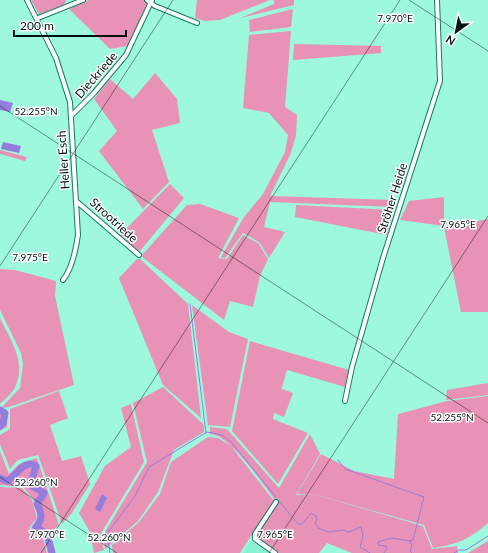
<svg xmlns="http://www.w3.org/2000/svg" width="488" height="553" font-family="Lato,sans-serif">
  <style>
    .built { fill: #8befd2 }
    .green { fill: #e792b6 }
    .water { fill: #957dde }
    .lines { fill: none; stroke-linecap: round; stroke-linejoin: round }
    .stream { stroke: #957dde; stroke-width: 1 }
    .river { stroke: #957dde; stroke-width: 7 }
    .minor-casing { stroke: #137a64; stroke-width: 6 }
    .minor { stroke: #fff; stroke-width: 4 }
    .ticks { fill: none; stroke: #00130d; stroke-width: 1; stroke-opacity: 0.45 }
    .labels { text-anchor: middle; dominant-baseline: central; stroke-width: 3; stroke-linejoin: round; paint-order: stroke }
    .street-label { font-size: 12px; fill: #00130d; stroke: #fff }
    .ticks-label { font-size: 10px; text-anchor: middle; fill: #00130d; stroke: #fff; stroke-width: 3; stroke-linejoin: round; paint-order: stroke }
  </style>
  <rect width="100%" height="100%" fill="#9ef8de"/>
  <!-- built -->
  <path class="built" d="M250 541 270 553H243Z"/>
  <!-- green -->
  <g class="green">
    <path d="M31 0H66L64 5 39 14Z"/>
    <path d="M89 0H150L128 46 110 49 69 9Z"/>
    <path d="M197 0H270L220 20 204 21 195 18Z"/>
    <path d="M274 0H294V5L240 18 274 4Z"/>
    <path d="M293 9 291 27 250 32 249 20Z"/>
    <path d="M291 31 285 107 297 115 296 136 290 155 270 196 395 200 393 207 270 202 264 227 285 232 269 258 259 242 243 233 225 258 221 257 244 217 263 194 285 152 288 135 269 113 243 108 249 35Z"/>
    <path d="M294 44 381 46V53L293 60Z"/>
    <path d="M155 73 177 99 180 123 152 130 169 182 143 209 99 151 117 131 94 99 110 79 133 99Z"/>
    <path d="M0 150 27 157 25 161 0 154Z"/>
    <path d="M170 184 184 198 140 251H137L120 235Z"/>
    <path d="M444 197V226L400 220 409 201Z"/>
    <path d="M200 204 239 218 218 258 227 259 243 235 258 243 268 259 260 276 253 307 230 301 224 320 142 257 143 254 187 205Z"/>
    <path d="M296 205 393 210 387 235 295 217Z"/>
    <path d="M488 219V312H461L444 227Z"/>
    <path d="M137 259H140L188 304 201 418 163 385 119 278Z"/>
    <path d="M0 269 15 270 56 281 55 296 74 385 9 407 1 408 20 388 23 364 21 353 0 310Z"/>
    <path d="M192 305 229 332 248 339 230 427 208 425Z"/>
    <path d="M0 318C10 339 26 361 16 385 14 392 5 399 0 404Z"/>
    <path d="M250 341 349 370 345 387 287 370 281 391 282 389 293 393 284 417 274 413 273 419 308 433 278 484 232 431Z"/>
    <path d="M488 383V395L446 400 447 390Z"/>
    <path d="M163 387 204 425V432L174 450 158 492 138 521 105 549 103 535 147 462 133 403Z"/>
    <path d="M59 391 68 418 50 425 62 461 81 456 90 484 72 513 62 524 38 455 18 460 10 469 0 444V435L10 429V409Z"/>
    <path d="M488 396V523C468 540 458 544 433 548L424 525 313 494H297L321 454 354 471 394 479 398 414 447 401Z"/>
    <path d="M131 404 144 462 100 535 104 550 94 553 90 532 79 513 105 466 131 447 121 408Z"/>
    <path d="M8 411 7 427 0 431V412Z"/>
    <path d="M210 427 227 429 279 488 310 434 320 454 296 495 313 494 423 526 432 549 457 546 458 553H352L327 543 319 553H279L257 542 256 538 277 502C264 486 231 435 210 434Z"/>
    <path d="M208 437 218 438 231 446 274 501 240 553H113L112 545 139 522 160 494 171 462Z"/>
    <path d="M0 451 9 474 19 464 37 458 59 525 50 533 55 553H48L44 537 31 528 38 518 33 499 23 487 0 485Z"/>
    <path d="M0 487 22 488 32 500 37 518 29 528 43 538 47 553H0Z"/>
    <path d="M488 541V553H468Z"/>
  </g>
  <!-- water -->
  <g class="water">
    <path d="M0 100 13 103 10 112 0 110Z"/>
    <path d="M3 142 21 146 19 153 1 149Z"/>
    <path d="M102 494 107 498 100 512 95 509Z"/>
  </g>
  <g class="lines">
    <!-- stream -->
    <g class="stream">
      <path d="M190 304 206 433"/>
      <path d="M338 460 345 469 424 497 413 540 410 541"/>
      <path d="M279 501 299 525 303 523 311 513 316 516 317 519 315 523 318 528 328 532 343 530 349 532 361 527 363 536 360 547 370 553"/>
      <path d="M110 553 107 534 135 496 149 467 207 432 222 435 231 442 276 497"/>
      <path d="M384 553 387 548 386 546 378 545V542L391 538 410 541 412 546 410 551 412 553"/>
      <path d="M454 553 459 550H466L488 536"/>
    </g>
    <!-- river -->
    <g class="river">
      <path d="M0 410 5 413 3 423 0 426"/>
      <path d="M0 478 7 481C17 476 24 458 36 466L31 483 32 486 44 493 37 504C42 514 43 518 36 527L47 534 52 553"/>
    </g>
    <!-- minor casing -->
    <g class="minor-casing">
      <g id="minor">
        <path d="M27 0 56 58 70 102 78 235C76 249 72 269 63 280"/>
        <path d="M147 0 155 6 197 23"/>
        <path d="M38 18 83 0"/>
        <path d="M71 116 94 93 126 55 152 0"/>
        <path d="M76 201 139 255"/>
        <path d="M345 401 352 367 383 258 440 81 437 0"/>
        <path d="M275 553 255 539V534L276 502"/>
      </g>
    </g>
    <!-- minor -->
    <use href="#minor" class="minor"/>
  </g>
  <!-- ticks -->
  <path class="ticks" d="M409 0 488 51M0 106 488 423M0 266 173 0M0 477 117 553M41 553 400 0M269 553 488 216"/>
  <g class="labels">
    <!-- street labels -->
    <g class="street-label">
      <text transform="translate(96 75) rotate(-49)">Dieckriede</text>
      <text transform="translate(63 160) rotate(-94)">Heller Esch</text>
      <text transform="translate(392 198) rotate(-72)">Ströher Heide</text>
      <text transform="translate(114 220) rotate(42)">Strootriede</text>
    </g>
  </g>
  <g class="ticks-label">
    <text x="395" y="22">7.970°E</text>
    <text x="36" y="115">52.255°N</text>
    <text x="458" y="228">7.965°E</text>
    <text x="30" y="261">7.975°E</text>
    <text x="452" y="421">52.255°N</text>
    <text x="36" y="486">52.260°N</text>
    <text x="47" y="538">7.970°E</text>
    <text x="275" y="538">7.965°E</text>
    <text x="109" y="541">52.260°N</text>
  </g>
  <!-- north arrow -->
  <g transform="translate(456 32) rotate(213)" stroke="#ffffff" stroke-width="3" paint-order="stroke">
  <path d="M0-3L7 15L0 10L-7 15Z" fill="#00130d"/>
  <text y="-6" font-size="11" font-weight="bold" text-anchor="middle" fill="#00130d">N</text>
  </g>
  <!-- scale -->
  <path d="M14 30v6h112v-6" fill="none" stroke="#00130d" stroke-width="2"/>
  <text x="20" y="30" font-size="12" fill="#00130d" stroke="#ffffff" stroke-width="3" paint-order="stroke">200 m</text>
</svg>
